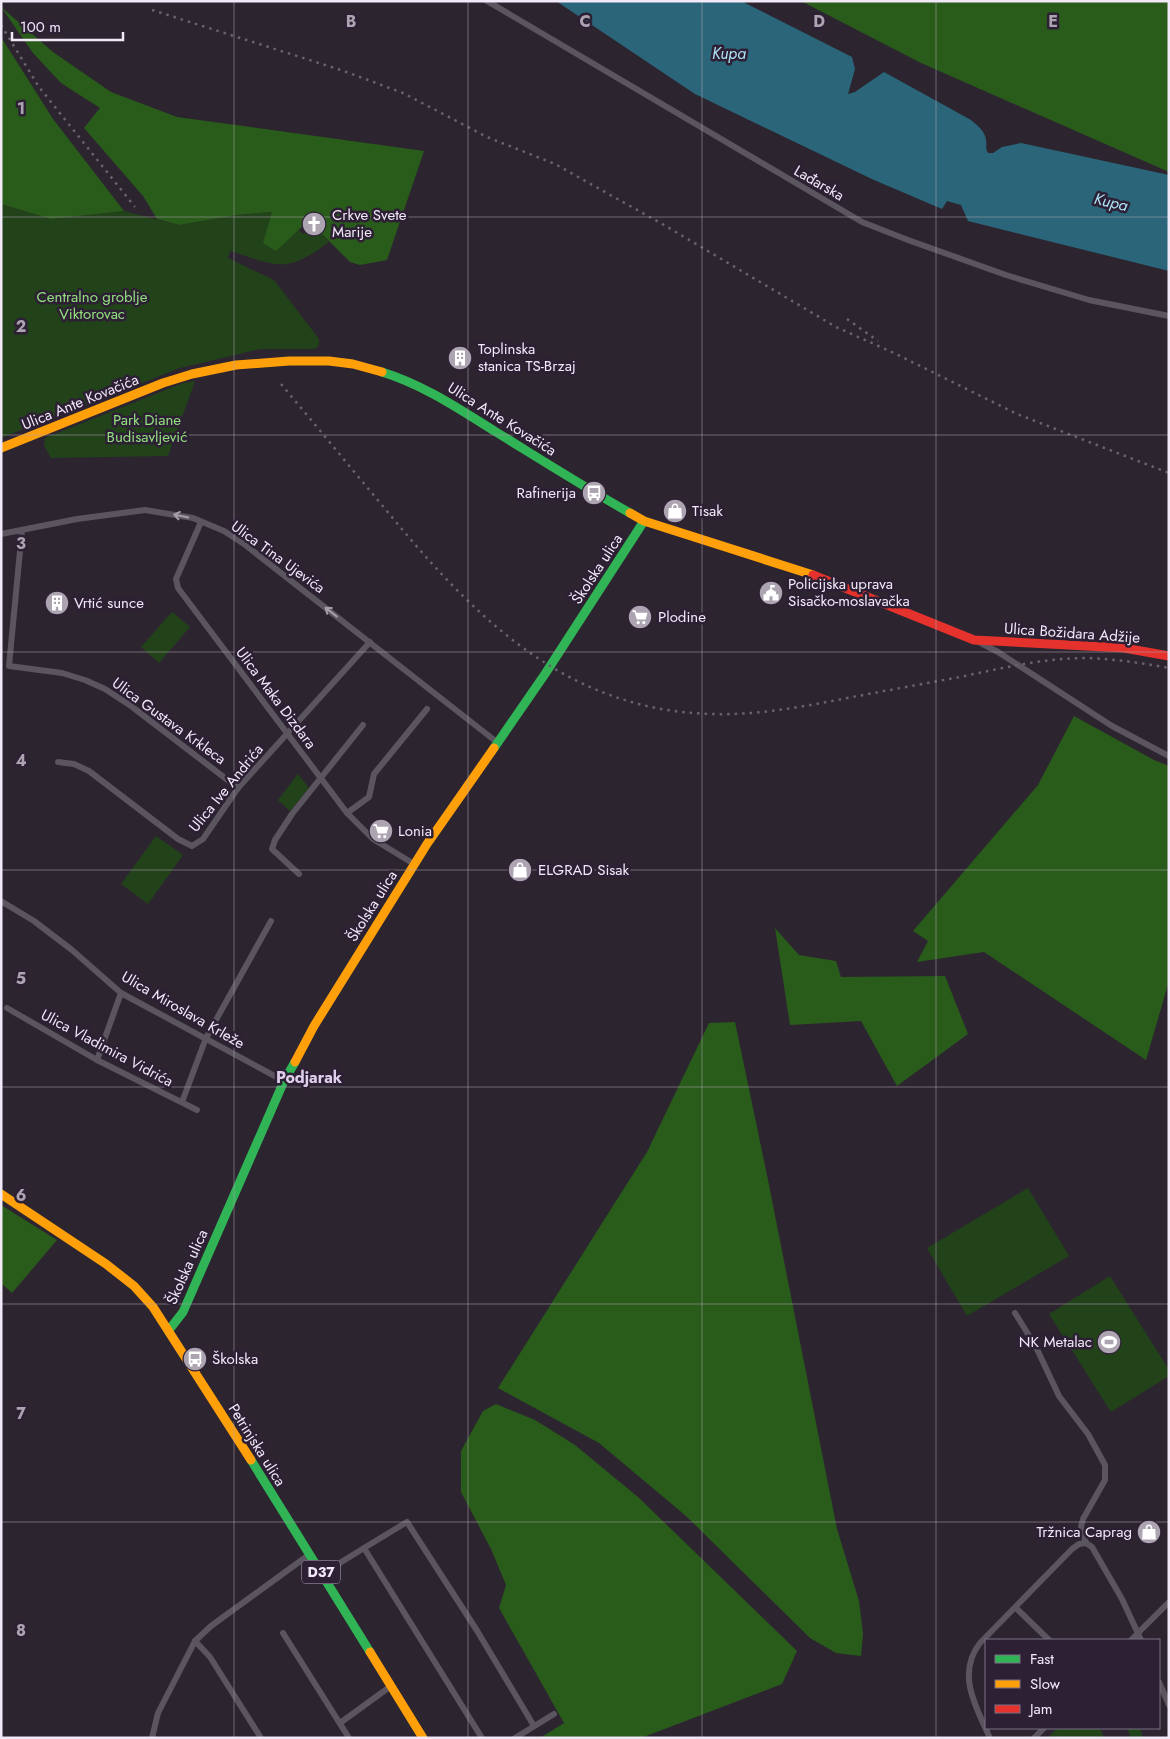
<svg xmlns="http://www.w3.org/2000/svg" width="1170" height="1739" font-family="Jost,sans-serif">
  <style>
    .green { fill: #22421a }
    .forest { fill: #295b1a }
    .water { fill: #2a657a }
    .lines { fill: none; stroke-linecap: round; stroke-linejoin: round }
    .street { stroke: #5a555e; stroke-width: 6 }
    .fast { stroke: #30b455; stroke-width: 9 }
    .slow { stroke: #ff9f0a; stroke-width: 9 }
    .jam { stroke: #e5322d; stroke-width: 9 }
    .rail { stroke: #68636c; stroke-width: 2.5; stroke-dasharray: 2.5 5; stroke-linecap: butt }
    .oneway { stroke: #a69faa }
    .grid { fill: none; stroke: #aca4b1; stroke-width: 1; stroke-opacity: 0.55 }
    .labels { text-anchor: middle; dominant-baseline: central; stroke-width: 5; stroke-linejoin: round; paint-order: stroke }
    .shield { fill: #2d2035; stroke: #b6adbd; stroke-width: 1 }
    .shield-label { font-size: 14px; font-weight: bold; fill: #f1e9f7 }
    .street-label { font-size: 15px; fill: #f1e9f7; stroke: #2d2035 }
    .poi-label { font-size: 15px; fill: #f1e9f7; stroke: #2d2035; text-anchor: start }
    .park-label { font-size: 15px; fill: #92e17e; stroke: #2d2035 }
    .water-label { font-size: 16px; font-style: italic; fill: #ace1f5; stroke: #2d2035 }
    .neighbourhood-label { font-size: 16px; font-weight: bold; fill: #e0cfec; stroke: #2d2035 }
    .grid-label { font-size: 16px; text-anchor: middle; font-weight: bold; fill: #aca4b1; stroke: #2d2035; stroke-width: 5; stroke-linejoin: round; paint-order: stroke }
  </style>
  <rect width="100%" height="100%" fill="#2c2530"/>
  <!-- green -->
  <g class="green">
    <path d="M1 204 51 219 124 211 179 225 237 215 273 212 275 250 299 230 303 234 310 228 313 230 316 228 329 242C314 253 295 267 275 264 260 262 244 255 230 251L228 258 274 280 319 339V344L317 348 313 349H260L180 368 1 438Z"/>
    <path d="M195 381 168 456 51 458 44 445 45 438 183 383Z"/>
    <path d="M172 612 190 627 159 663 141 647Z"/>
    <path d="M298 774 309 788 290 811 278 800Z"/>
    <path d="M156 836 183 855 148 904 121 884Z"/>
    <path d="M1028 1188 1069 1256 967 1316 927 1248Z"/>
    <path d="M1110 1276 1169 1370V1376L1111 1412 1049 1314Z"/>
    <path d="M1057 1728H1100L1104 1738H1048Z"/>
    <path d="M1127 1728H1140L1143 1738H1131Z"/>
  </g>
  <!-- forest -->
  <g class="forest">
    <path d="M801 1H1169V172L921 63Z"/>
    <path d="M1 7 53 52 111 92 177 117 424 151 387 260 360 265 350 262 318 230 323 225 312 214 304 221 306 223 276 251 263 243 272 212 237 215 179 225 157 219 143 196 84 128 100 108 61 83 33 53Z"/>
    <path d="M1 37 53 119 124 211 51 219 1 204Z"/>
    <path d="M1074 716 1154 760 1169 766V981L1146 1060 984 952 917 962 928 941 913 931 1038 785Z"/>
    <path d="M775 928 799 955 836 961 841 977 945 976 968 1034 897 1086 861 1021 790 1025Z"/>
    <path d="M735 1022 768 1180 837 1529 859 1601 863 1634 861 1656 836 1653 810 1638 686 1516 599 1443 498 1388 647 1152 709 1023Z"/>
    <path d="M1 1205 57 1240 12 1293 1 1283Z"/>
    <path d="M496 1404 535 1420 575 1445 638 1497 797 1651 782 1684 641 1738H540L564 1723 499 1608 506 1585 491 1549 461 1492V1451L483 1411Z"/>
  </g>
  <!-- water -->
  <path class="water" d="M556 1H741L852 57 855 69 848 94 855 92 884 72 971 120C978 126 985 131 986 140 987 146 985 148 988 153H993L1002 147 1021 143 1169 175V271L968 221 961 205 947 201 942 209 874 180 695 94Z"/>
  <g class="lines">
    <!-- street -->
    <g class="street">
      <path d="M487 1 862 222 908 240 1006 275 1089 300 1169 316"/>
      <path d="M201 522 176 579 178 588 347 813 373 839 414 864"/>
      <path d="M22 530 9 666 62 673 85 680 105 689 131 706 238 788"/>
      <path d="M1 534 77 519 145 510 193 518 224 531 244 544 498 743"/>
      <path d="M977 641 998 652 1112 726 1169 756"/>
      <path d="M58 762 74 764 89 771 178 839 192 846 203 839 238 788 370 642"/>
      <path d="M347 813 369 797 374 774 427 709"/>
      <path d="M299 874 272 849 275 840 292 814 363 725"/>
      <path d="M1 901 34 921 72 950 121 993 284 1081"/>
      <path d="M7 1008 97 1060 197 1110"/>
      <path d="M97 1060 121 993"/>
      <path d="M182 1102 206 1038 271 921"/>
      <path d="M1015 1313 1036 1347 1059 1396 1088 1434 1105 1465V1480L1083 1519 1081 1527 1086 1543 1092 1547 1122 1599 1141 1640"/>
      <path d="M364 1548 407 1522 476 1629 534 1726"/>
      <path d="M322 1574 364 1548 482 1738"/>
      <path d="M1016 1608 1049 1640"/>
      <path d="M283 1633 349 1738"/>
      <path d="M1131 1640 1169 1602"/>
      <path d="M195 1641 210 1657 261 1738"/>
      <path d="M1159 1682 1169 1705"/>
      <path d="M340 1723 391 1686"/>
      <path d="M152 1738 158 1713 195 1641 211 1626 310 1554"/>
      <path d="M515 1738 554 1714"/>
      <path d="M990 1738C976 1707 956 1674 980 1643L1072 1549 1079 1544 1086 1543"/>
      <path d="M1034 1738 1044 1728"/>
    </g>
    <!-- fast -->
    <g class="fast">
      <path d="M382 372C424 385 459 409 496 432 540 459 584 487 630 513"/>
      <path d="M494 748 545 674 644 521"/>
      <path d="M169 1330 183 1312 284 1081 295 1062"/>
      <path d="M251 1460 370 1652"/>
    </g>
    <!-- slow -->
    <g class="slow">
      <path d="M1 448 163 383 192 374 236 365 289 361H329L353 364 382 372"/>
      <path d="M630 513 644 521 813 575"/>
      <path d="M295 1062 314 1026 427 844 494 748"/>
      <path d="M1 1194 106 1264 134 1286 153 1307 251 1460"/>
      <path d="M370 1652 423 1738"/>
    </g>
    <!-- jam -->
    <path class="jam" d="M813 575 974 640 1124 648 1169 656"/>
    <!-- rail -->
    <g class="rail">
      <path d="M152 10 341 70 403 93 487 137 555 164 664 225 836 327 894 353 1017 414 1169 473"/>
      <path d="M1 25 39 87 135 207"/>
      <path d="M847 319 878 341"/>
      <path d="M281 384C313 422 345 461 377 499 466 608 559 710 711 714 767 716 824 702 879 692 906 687 933 682 960 677 1002 668 1044 658 1087 658 1115 659 1142 663 1169 668"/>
    </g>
  </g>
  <!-- one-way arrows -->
  <defs><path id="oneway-shaft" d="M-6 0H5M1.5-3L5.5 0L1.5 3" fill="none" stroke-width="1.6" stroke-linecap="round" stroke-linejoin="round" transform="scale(1.25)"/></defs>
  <g class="oneway">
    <use href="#oneway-shaft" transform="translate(181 516) rotate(-168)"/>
    <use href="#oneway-shaft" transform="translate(331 612) rotate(-142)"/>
  </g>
  <!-- grid -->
  <path class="grid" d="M234 1V1738M468 1V1738M702 1V1738M936 1V1738M1 217H1169M1 435H1169M1 652H1169M1 870H1169M1 1087H1169M1 1304H1169M1 1522H1169"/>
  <!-- icons -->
  <defs>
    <g id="church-disc" transform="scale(1.25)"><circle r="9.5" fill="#aca4b1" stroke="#2d2035"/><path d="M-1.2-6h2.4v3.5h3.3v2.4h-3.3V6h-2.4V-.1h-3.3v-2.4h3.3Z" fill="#fff"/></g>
    <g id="building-disc" transform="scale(1.25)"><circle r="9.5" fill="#aca4b1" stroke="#2d2035"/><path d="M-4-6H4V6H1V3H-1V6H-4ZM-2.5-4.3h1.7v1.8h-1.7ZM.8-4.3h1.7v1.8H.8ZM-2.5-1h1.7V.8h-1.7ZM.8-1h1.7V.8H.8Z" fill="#fff"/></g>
    <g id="bus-disc" transform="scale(1.25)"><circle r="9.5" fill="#aca4b1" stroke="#2d2035"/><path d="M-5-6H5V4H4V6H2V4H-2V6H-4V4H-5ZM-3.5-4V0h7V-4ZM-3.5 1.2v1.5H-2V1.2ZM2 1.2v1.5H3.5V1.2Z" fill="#fff"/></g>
    <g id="shop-disc" transform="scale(1.25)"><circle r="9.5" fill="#aca4b1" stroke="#2d2035"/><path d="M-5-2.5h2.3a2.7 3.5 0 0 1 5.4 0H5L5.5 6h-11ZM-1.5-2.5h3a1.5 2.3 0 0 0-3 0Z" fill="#fff"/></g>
    <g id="civic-disc" transform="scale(1.25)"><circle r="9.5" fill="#aca4b1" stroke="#2d2035"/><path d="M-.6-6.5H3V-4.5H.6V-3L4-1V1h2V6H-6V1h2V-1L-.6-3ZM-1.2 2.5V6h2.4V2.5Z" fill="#fff"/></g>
    <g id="supermarket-disc" transform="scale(1.25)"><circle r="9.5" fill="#aca4b1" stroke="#2d2035"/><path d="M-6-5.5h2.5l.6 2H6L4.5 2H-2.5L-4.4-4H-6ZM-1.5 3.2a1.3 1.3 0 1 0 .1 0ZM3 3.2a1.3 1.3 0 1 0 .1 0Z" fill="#fff"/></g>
    <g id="stadium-disc" transform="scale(1.25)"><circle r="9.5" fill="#aca4b1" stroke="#2d2035"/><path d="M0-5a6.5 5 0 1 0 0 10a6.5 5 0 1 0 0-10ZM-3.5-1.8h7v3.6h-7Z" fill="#fff"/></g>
  </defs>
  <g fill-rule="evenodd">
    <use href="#church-disc" x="314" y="224"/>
    <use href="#building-disc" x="460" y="358"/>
    <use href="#bus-disc" x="594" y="493"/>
    <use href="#shop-disc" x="675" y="511"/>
    <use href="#civic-disc" x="771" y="593"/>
    <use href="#building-disc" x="57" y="603"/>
    <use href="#supermarket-disc" x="640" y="617"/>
    <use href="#supermarket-disc" x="381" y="831"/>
    <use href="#shop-disc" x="520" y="870"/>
    <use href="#stadium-disc" x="1109" y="1342"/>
    <use href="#bus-disc" x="195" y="1359"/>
    <use href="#shop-disc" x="1149" y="1532"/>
  </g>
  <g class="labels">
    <!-- shield labels -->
    <rect class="shield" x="302" y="1560.5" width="38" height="23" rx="4"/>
    <g class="shield-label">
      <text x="321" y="1572">D37</text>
    </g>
    <!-- street labels -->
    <g class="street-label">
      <text transform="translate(819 183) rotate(30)">Lađarska</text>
      <text transform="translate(80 402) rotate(-22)">Ulica Ante Kovačića</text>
      <text transform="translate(502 419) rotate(32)">Ulica Ante Kovačića</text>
      <text transform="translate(278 557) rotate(36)">Ulica Tina Ujevića</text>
      <text transform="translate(597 569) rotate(-57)">Školska ulica</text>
      <text transform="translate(1072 633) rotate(4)">Ulica Božidara Adžije</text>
      <text transform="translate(276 698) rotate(53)">Ulica Maka Dizdara</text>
      <text transform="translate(169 721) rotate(36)">Ulica Gustava Krkleca</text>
      <text transform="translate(226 788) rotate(-51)">Ulica Ive Andrića</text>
      <text transform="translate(372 906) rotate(-58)">Školska ulica</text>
      <text transform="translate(183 1010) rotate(30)">Ulica Miroslava Krleže</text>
      <text transform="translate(107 1048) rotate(28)">Ulica Vladimira Vidrića</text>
      <text transform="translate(187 1267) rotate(-66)">Školska ulica</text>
      <text transform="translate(257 1445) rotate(58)">Petrinjska ulica</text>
    </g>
    <!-- poi labels -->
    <g class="poi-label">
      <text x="332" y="215">Crkve Svete<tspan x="332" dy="17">Marije</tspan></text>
      <text x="478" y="349">Toplinska<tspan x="478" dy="17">stanica TS-Brzaj</tspan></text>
      <text x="576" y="493" text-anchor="end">Rafinerija</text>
      <text x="692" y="511">Tisak</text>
      <text x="788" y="584">Policijska uprava<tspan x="788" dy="17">Sisačko-moslavačka</tspan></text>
      <text x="74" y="603">Vrtić sunce</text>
      <text x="658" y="617">Plodine</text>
      <text x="398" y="831">Lonia</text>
      <text x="538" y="870">ELGRAD Sisak</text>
      <text x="1092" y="1342" text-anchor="end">NK Metalac</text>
      <text x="212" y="1359">Školska</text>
      <text x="1132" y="1532" text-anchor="end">Tržnica Caprag</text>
    </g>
    <!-- park labels -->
    <g class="park-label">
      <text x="92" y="297">Centralno groblje<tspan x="92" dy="17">Viktorovac</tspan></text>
      <text x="147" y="420">Park Diane<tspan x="147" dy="17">Budisavljević</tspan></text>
    </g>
    <!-- water labels -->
    <g class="water-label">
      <text x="729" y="53">Kupa</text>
      <text transform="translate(1111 202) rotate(13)">Kupa</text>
    </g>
    <!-- neighbourhood labels -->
    <g class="neighbourhood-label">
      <text x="309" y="1077">Podjarak</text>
    </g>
  </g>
  <g class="grid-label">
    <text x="351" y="27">B</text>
    <text x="585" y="27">C</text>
    <text x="819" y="27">D</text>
    <text x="1053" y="27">E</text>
    <text x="21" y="114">1</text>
    <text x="21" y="332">2</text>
    <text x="21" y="549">3</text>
    <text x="21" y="766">4</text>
    <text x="21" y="984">5</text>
    <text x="21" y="1201">6</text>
    <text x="21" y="1419">7</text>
    <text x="21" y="1636">8</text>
  </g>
  <!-- border -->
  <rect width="1170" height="1739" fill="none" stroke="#f1e9f7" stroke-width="5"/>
  <!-- legend -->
  <rect x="985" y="1639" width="175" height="90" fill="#2d2035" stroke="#7b7083"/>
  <rect x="995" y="1655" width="25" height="8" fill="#30b455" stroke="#7b7083"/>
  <text x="1030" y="1664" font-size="15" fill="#f1e9f7">Fast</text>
  <rect x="995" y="1680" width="25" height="8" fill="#ff9f0a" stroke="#7b7083"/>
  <text x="1030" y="1689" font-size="15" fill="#f1e9f7">Slow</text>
  <rect x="995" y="1705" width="25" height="8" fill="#e5322d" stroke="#7b7083"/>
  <text x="1030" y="1714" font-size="15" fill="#f1e9f7">Jam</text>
  <!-- scale -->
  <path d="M12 32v8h111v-8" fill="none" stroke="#f1e9f7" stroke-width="2.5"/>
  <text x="20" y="32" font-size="15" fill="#f1e9f7" stroke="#2d2035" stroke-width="4" paint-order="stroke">100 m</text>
</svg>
